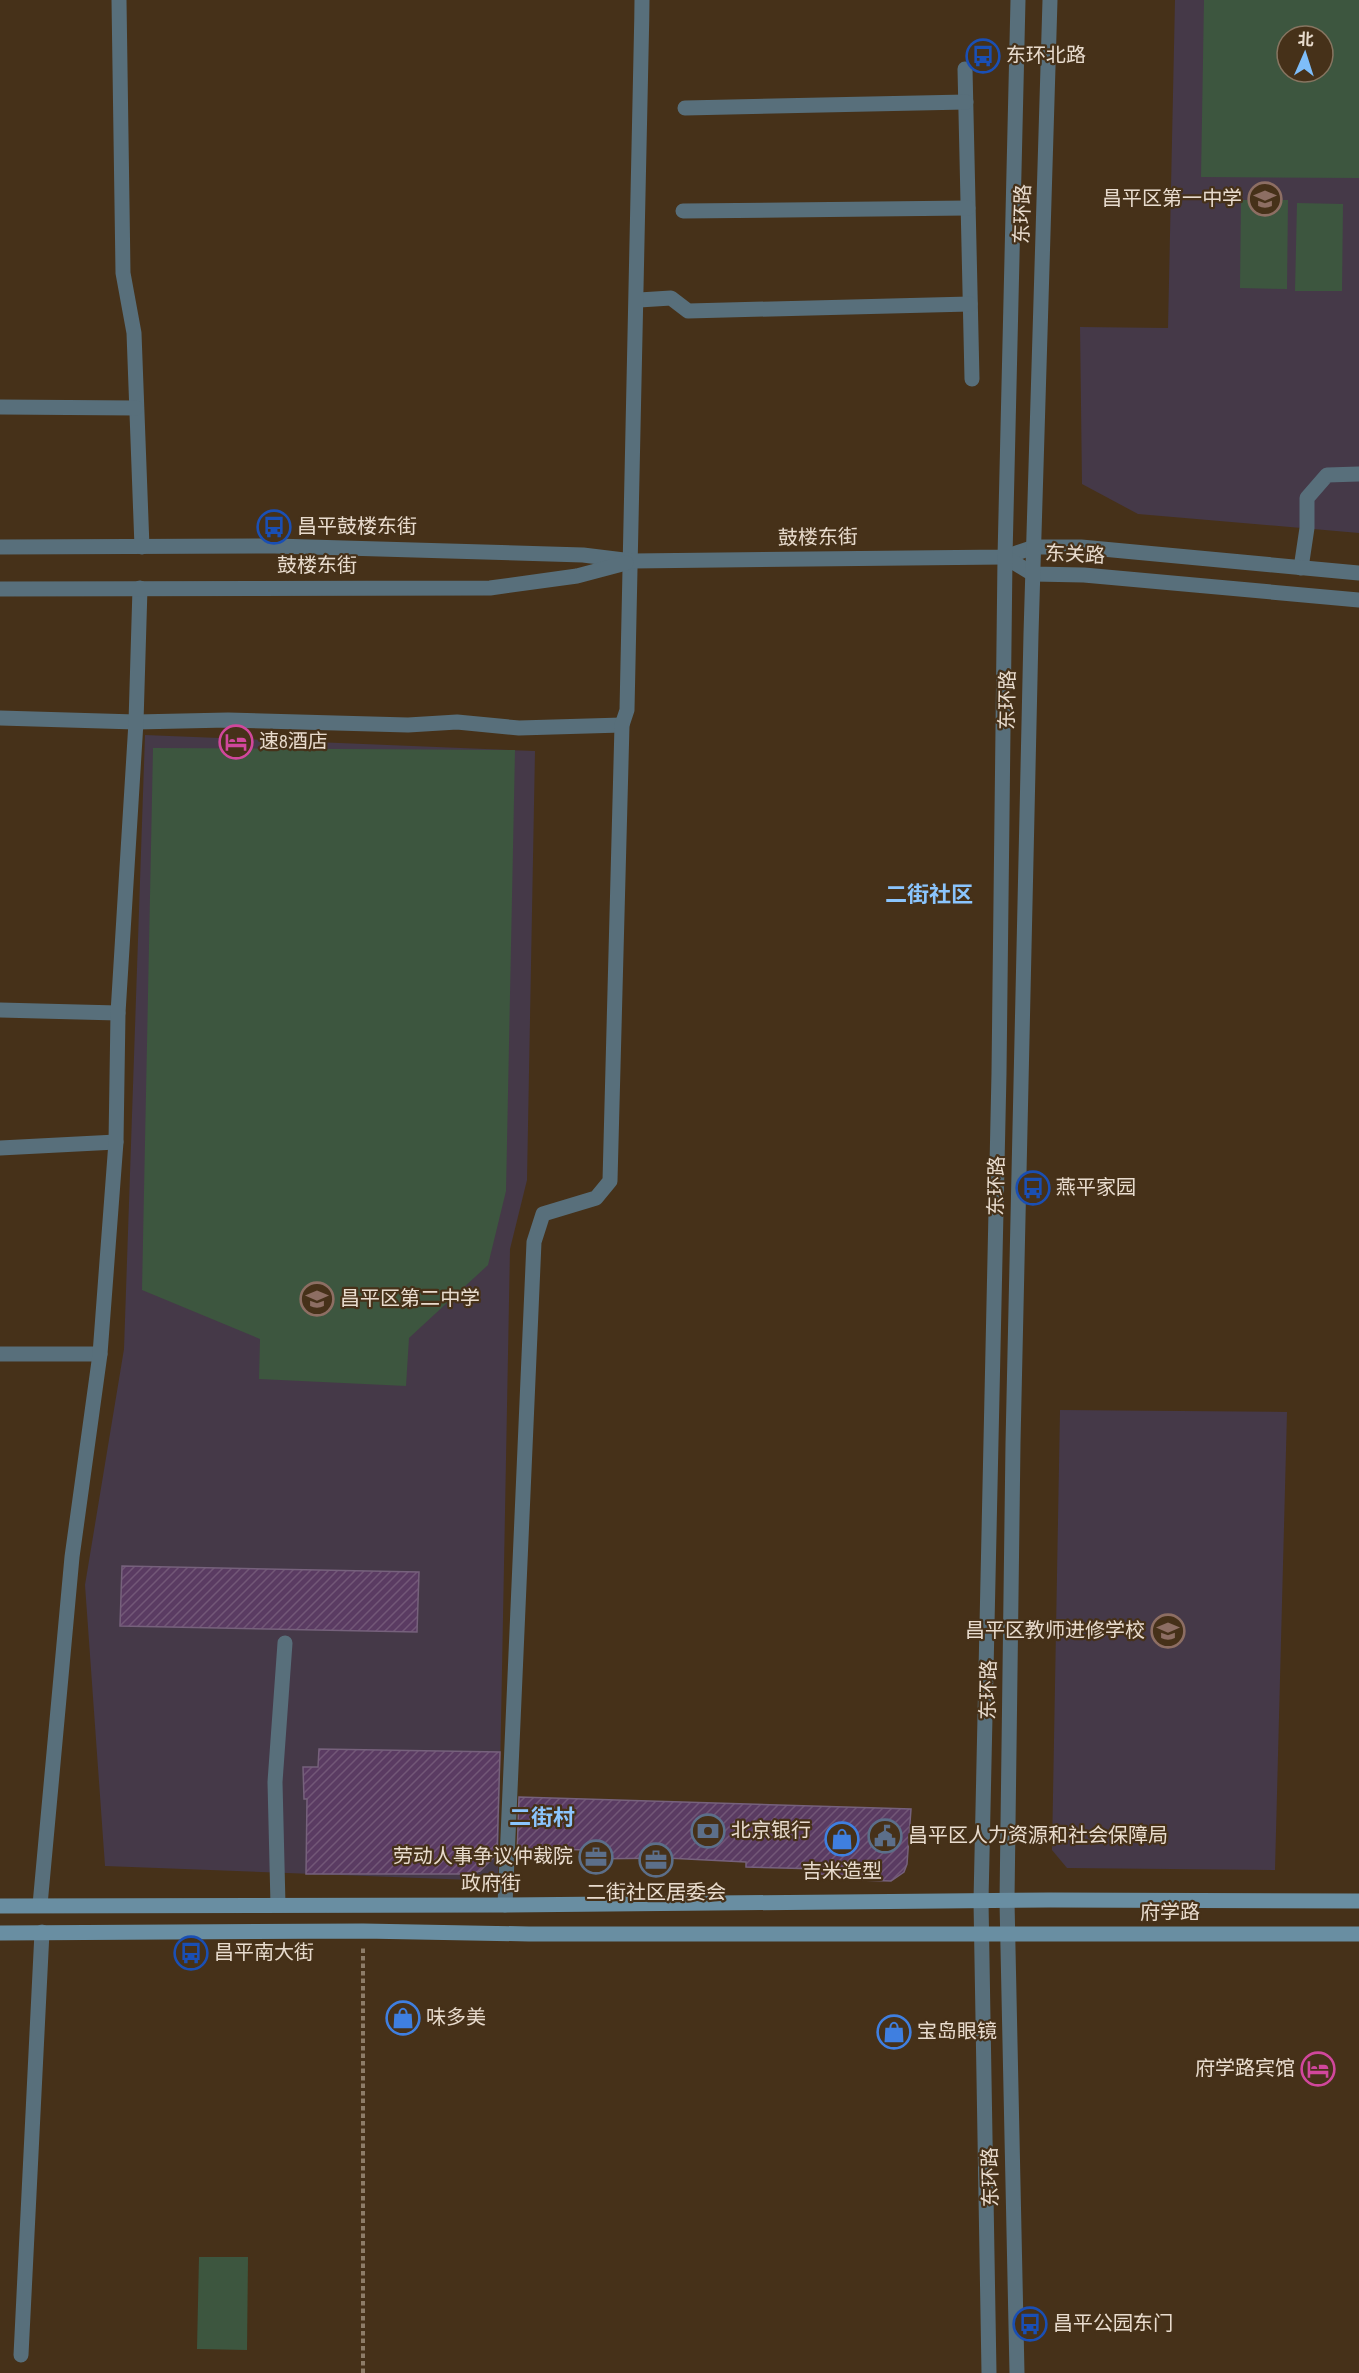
<svg xmlns="http://www.w3.org/2000/svg" width="1359" height="2373" font-family="'Sofia Sans Condensed','Noto Sans SC',sans-serif">
  <style>
    .education { fill: #453948; fill-rule: evenodd }
    .grass { fill: #3d563f; fill-rule: evenodd }
    .building { fill: url(#building-hatch); stroke: #76617c; stroke-width: 1.5 }
    .lines { fill: none; stroke-linecap: round; stroke-linejoin: round }
    .path { stroke: #8d7c68; stroke-width: 4; stroke-dasharray: 4.5 3; stroke-linecap: butt }
    .minor { stroke: #586f7b; stroke-width: 15 }
    .tertiary { stroke: #586f7b; stroke-width: 15 }
    .secondary { stroke: #698ea2; stroke-width: 15 }
    .labels { text-anchor: middle; dominant-baseline: central; stroke-width: 4.5; stroke-linejoin: round; paint-order: stroke }
    .poi-label { font-size: 20px; fill: #e8dbcd; stroke: #463119; text-anchor: start }
    .street-label { font-size: 20px; fill: #e8dbcd; stroke: #463119 }
    .quarter-label { font-size: 22px; font-weight: bold; fill: #8bc5fd; stroke: #463119 }
  </style>
  <defs>
    <pattern id="building-hatch" width="6" height="6" patternUnits="userSpaceOnUse" patternTransform="scale(1.5)"><rect width="6" height="6" fill="#5a3b62"/><path d="M-1 1l2-2M0 6l6-6M5 7l2-2" fill="none" stroke="#725777"/></pattern>
  </defs>
  <rect width="100%" height="100%" fill="#463119"/>
  <!-- education -->
  <g class="education">
    <path d="M1175 0H1359V533L1138 514 1082 484 1080 327 1168 328ZM1287 36H1323V72H1287Z"/>
    <path d="M145 735 535 751 527 1180 510 1249 498 1881 105 1866 85 1585 124 1349Z"/>
    <path d="M1060 1410 1287 1412 1275 1870 1067 1868 1052 1850Z"/>
  </g>
  <!-- grass -->
  <g class="grass">
    <path d="M1204 0H1359V178L1201 177ZM1287 36H1323V72H1287Z"/>
    <path d="M1241 200H1288L1287 289 1240 288Z"/>
    <path d="M1297 203 1343 204 1342 291H1295Z"/>
    <path d="M153 748 515 750 506 1191 488 1265 409 1338 406 1386 259 1379 260 1339 142 1290Z"/>
    <path d="M199 2257H248L247 2350 197 2349Z"/>
  </g>
  <!-- building -->
  <g class="building">
    <path d="M122 1566 419 1572 417 1632 120 1626Z"/>
    <path d="M319 1749 500 1752 497 1854 480 1871 470 1874H306L307 1799H304L303 1767H318Z"/>
    <path d="M519 1797 911 1809 907 1864 904 1872 891 1881 859 1880 860 1876 820 1874 821 1869 746 1867V1862L667 1858 587 1859V1850L552 1849V1856L517 1855Z"/>
  </g>
  <g class="lines">
    <!-- path -->
    <path class="path" d="M363 2373V1947"/>
    <!-- minor -->
    <g class="minor">
      <path d="M119 0 123 273 134 333 142 547"/>
      <path d="M965 69 972 379"/>
      <path d="M685 108 966 102"/>
      <path d="M683 211 968 208"/>
      <path d="M639 300 671 298 688 311 970 304"/>
      <path d="M0 407 136 408"/>
      <path d="M1301 568 1307 528V498L1327 475 1359 474"/>
      <path d="M0 718 136 722 228 720 408 725 457 722 519 728 622 725"/>
      <path d="M0 1010 118 1013"/>
      <path d="M0 1148 116 1142"/>
      <path d="M0 1354H100"/>
      <path d="M40 1905 72 1557 100 1354 116 1142 118 1013 136 722 140 588"/>
      <path d="M278 1905 275 1782 285 1643"/>
      <path d="M505 1905 534 1242 543 1214 596 1198 610 1181 622 725 627 710C634 474 639 237 642 0"/>
      <path d="M21 2355 42 1932"/>
    </g>
    <!-- tertiary -->
    <g class="tertiary">
      <path d="M0 547 275 546 583 555 632 561 1005 557 1034 547H1081L1359 573"/>
      <path d="M1005 557 1033 574 1084 575 1359 600"/>
      <path d="M0 589 490 588 577 576 626 563"/>
      <path d="M989 2373 981 1901 999 1073 1005 557 1018 0"/>
      <path d="M1017 2373 1007 1901 1013 1443 1031 634 1050 0"/>
    </g>
    <!-- secondary -->
    <g class="secondary">
      <path d="M0 1906 505 1905 1050 1900 1359 1901"/>
      <path d="M0 1933 363 1931 529 1934H1359"/>
    </g>
  </g>
  <!-- icons -->
  <defs>
    <g id="bus-ring" transform="scale(1.725)"><circle r="9.5" fill="#463119" stroke="#1a4fb4" stroke-width="1.5"/><path d="M-5-6H5V4H4V6H2V4H-2V6H-4V4H-5ZM-3.5-4V0h7V-4ZM-3.5 1.2v1.5H-2V1.2ZM2 1.2v1.5H3.5V1.2Z" fill="#1a4fb4"/></g>
    <g id="school-ring" transform="scale(1.725)"><circle r="9.5" fill="#463119" stroke="#8d6e63" stroke-width="1.5"/><path d="M0-5L7-2L0 1L-7-2ZM-4 1L0 2.5L4 1V4Q0 6-4 4Z" fill="#8d6e63"/></g>
    <g id="hotel-ring" transform="scale(1.725)"><circle r="9.5" fill="#463119" stroke="#d1479c" stroke-width="1.5"/><path d="M-6-4.5h1.5V1H6V5H4.5V3h-9V5H-6ZM-4 0a1.8 1.8 0 1 1 3.6 0ZM.5 0V-2.5h3Q6-2.5 6 0Z" fill="#d1479c"/></g>
    <g id="bank-ring" transform="scale(1.725)"><circle r="9.5" fill="#463119" stroke="#5c6f8a" stroke-width="1.5"/><path d="M-6-4H6V4H-6ZM0-2.3a2.3 2.3 0 1 0 0 4.6a2.3 2.3 0 1 0 0-4.6Z" fill="#5c6f8a"/></g>
    <g id="civic-ring" transform="scale(1.725)"><circle r="9.5" fill="#463119" stroke="#5c6f8a" stroke-width="1.5"/><path d="M-.6-6.5H3V-4.5H.6V-3L4-1V1h2V6H-6V1h2V-1L-.6-3ZM-1.2 2.5V6h2.4V2.5Z" fill="#5c6f8a"/></g>
    <g id="shop-ring" transform="scale(1.725)"><circle r="9.5" fill="#463119" stroke="#3f7fe0" stroke-width="1.5"/><path d="M-5-2.5h2.3a2.7 3.5 0 0 1 5.4 0H5L5.5 6h-11ZM-1.5-2.5h3a1.5 2.3 0 0 0-3 0Z" fill="#3f7fe0"/></g>
    <g id="office-ring" transform="scale(1.725)"><circle r="9.5" fill="#463119" stroke="#5c6f8a" stroke-width="1.5"/><path d="M-6-3h4V-5.5h4V-3h4V5H-6ZM-1-4.5V-3h2v-1.5ZM-6 0V1H6V0Z" fill="#5c6f8a"/></g>
  </defs>
  <g fill-rule="evenodd">
    <use href="#bus-ring" x="983" y="56"/>
    <use href="#school-ring" x="1265" y="199"/>
    <use href="#bus-ring" x="274" y="527"/>
    <use href="#hotel-ring" x="236" y="742"/>
    <use href="#bus-ring" x="1033" y="1188"/>
    <use href="#school-ring" x="317" y="1299"/>
    <use href="#school-ring" x="1168" y="1631"/>
    <use href="#bank-ring" x="708" y="1831"/>
    <use href="#civic-ring" x="885" y="1836"/>
    <use href="#shop-ring" x="842" y="1839"/>
    <use href="#office-ring" x="596" y="1857"/>
    <use href="#office-ring" x="656" y="1860"/>
    <use href="#bus-ring" x="191" y="1953"/>
    <use href="#shop-ring" x="403" y="2018"/>
    <use href="#shop-ring" x="894" y="2032"/>
    <use href="#hotel-ring" x="1318" y="2069"/>
    <use href="#bus-ring" x="1030" y="2324"/>
  </g>
  <g class="labels">
    <!-- poi labels -->
    <g class="poi-label">
      <text x="1006" y="56">东环北路</text>
      <text x="1242" y="199" text-anchor="end">昌平区第一中学</text>
      <text x="297" y="527">昌平鼓楼东街</text>
      <text x="259" y="742">速8酒店</text>
      <text x="1056" y="1188">燕平家园</text>
      <text x="340" y="1299">昌平区第二中学</text>
      <text x="1145" y="1631" text-anchor="end">昌平区教师进修学校</text>
      <text x="731" y="1831">北京银行</text>
      <text x="908" y="1836">昌平区人力资源和社会保障局</text>
      <text x="573" y="1857" text-anchor="end">劳动人事争议仲裁院</text>
      <text x="842" y="1872" text-anchor="middle">吉米造型</text>
      <text x="656" y="1893" text-anchor="middle">二街社区居委会</text>
      <text x="214" y="1953">昌平南大街</text>
      <text x="426" y="2018">味多美</text>
      <text x="917" y="2032">宝岛眼镜</text>
      <text x="1295" y="2069" text-anchor="end">府学路宾馆</text>
      <text x="1053" y="2324">昌平公园东门</text>
    </g>
    <!-- street labels -->
    <g class="street-label">
      <text transform="translate(1023 214) rotate(-88)">东环路</text>
      <text transform="translate(818 538) rotate(-1)">鼓楼东街</text>
      <text transform="translate(1075 555) rotate(3)">东关路</text>
      <text x="317" y="566">鼓楼东街</text>
      <text transform="translate(1008 700) rotate(-89)">东环路</text>
      <text transform="translate(997 1186) rotate(-89)">东环路</text>
      <text transform="translate(989 1690) rotate(-89)">东环路</text>
      <text x="491" y="1884">政府街</text>
      <text x="1170" y="1913">府学路</text>
      <text transform="translate(991 2177) rotate(-91)">东环路</text>
    </g>
    <!-- quarter labels -->
    <g class="quarter-label">
      <text x="929" y="895">二街社区</text>
      <text x="542" y="1818">二街村</text>
    </g>
  </g>
  <!-- north arrow -->
  <g transform="translate(1305 54) rotate(3)"><circle r="28" fill="#463119" stroke="#877561" stroke-width="1.5"/>
  <path d="M0-4.5L10 22L0 15L-10 22Z" fill="#7ebdf9"/>
  <text y="-9" font-size="16" font-weight="bold" text-anchor="middle" fill="#e8dbcd">北</text>
  </g>
</svg>
